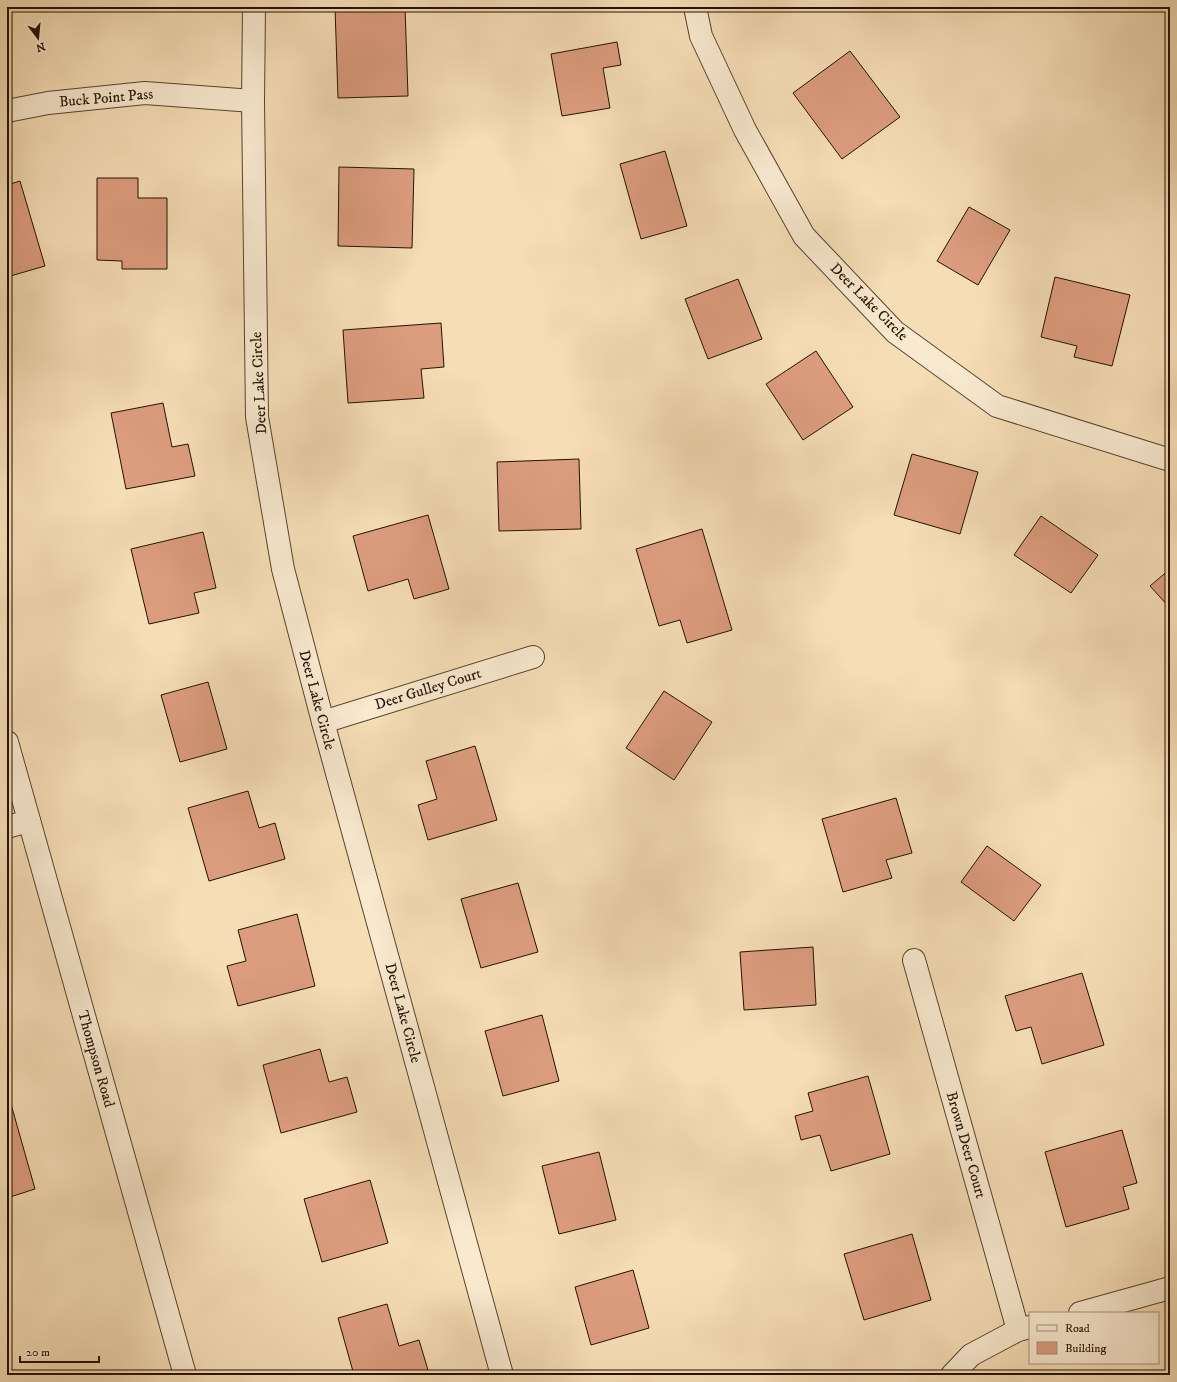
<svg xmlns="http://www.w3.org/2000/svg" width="1177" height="1382" font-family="'IM FELL DW Pica',serif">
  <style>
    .building { fill: #dc9d7e; stroke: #241102 }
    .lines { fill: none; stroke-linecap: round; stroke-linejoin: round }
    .minor-casing { stroke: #58442f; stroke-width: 24 }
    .minor { stroke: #f8e9cf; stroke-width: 22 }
    .labels { text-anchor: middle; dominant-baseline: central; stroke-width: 4; stroke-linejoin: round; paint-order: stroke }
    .street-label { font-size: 15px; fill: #241102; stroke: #f8e9cf }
  </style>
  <rect width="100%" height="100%" fill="#f5ddb5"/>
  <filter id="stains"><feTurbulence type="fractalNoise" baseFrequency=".005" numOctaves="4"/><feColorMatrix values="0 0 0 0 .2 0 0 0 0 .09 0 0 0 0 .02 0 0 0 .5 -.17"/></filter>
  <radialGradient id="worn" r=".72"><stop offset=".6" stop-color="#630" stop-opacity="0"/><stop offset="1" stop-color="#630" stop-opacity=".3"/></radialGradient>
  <!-- building -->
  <g class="building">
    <path d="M335 7H405L408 96 338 98Z"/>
    <path d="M617 42 621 65 603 68 610 108 562 116 551 54Z"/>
    <path d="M850 51 900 117 842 159 793 93Z"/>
    <path d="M665 151 687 226 641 239 620 164Z"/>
    <path d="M339 167 414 169 412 248 338 246Z"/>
    <path d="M97 178H138V198H167V269H122V261L97 260Z"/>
    <path d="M20 181 45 266 7 277V185Z"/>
    <path d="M969 207 1010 230 978 285 937 261Z"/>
    <path d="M1055 277 1130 295 1112 366 1074 357 1077 346 1041 337Z"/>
    <path d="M738 279 762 339 708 359 685 299Z"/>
    <path d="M441 323 444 367 421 369 424 398 348 403 343 330Z"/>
    <path d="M816 351 853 407 803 440 766 384Z"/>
    <path d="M163 403 172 447 188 444 195 476 126 489 111 413Z"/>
    <path d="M912 454 978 472 960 534 894 515Z"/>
    <path d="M579 459 581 529 499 531 497 462Z"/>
    <path d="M428 515 449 589 414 599 408 579 368 591 353 536Z"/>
    <path d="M1041 516 1098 555 1071 593 1014 555Z"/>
    <path d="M702 529 732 630 687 643 680 620 659 626 636 549Z"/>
    <path d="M203 532 216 588 194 593 199 613 149 624 131 549Z"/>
    <path d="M1170 569V608L1150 586Z"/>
    <path d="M208 682 227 749 180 762 161 695Z"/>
    <path d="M664 691 712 722 674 780 626 748Z"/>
    <path d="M475 746 497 820 428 840 418 805 437 799 426 761Z"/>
    <path d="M248 791 259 828 275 823 285 859 209 881 188 808Z"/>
    <path d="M896 798 912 853 886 860 892 878 843 892 822 819Z"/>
    <path d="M987 846 1041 885 1014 921 961 882Z"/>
    <path d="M518 883 538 952 481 968 461 899Z"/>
    <path d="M297 914 315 986 238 1006 227 966 246 961 238 930Z"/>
    <path d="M813 947 816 1005 744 1010 740 952Z"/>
    <path d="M1082 973 1104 1045 1042 1064 1031 1027 1016 1031 1005 996Z"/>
    <path d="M542 1015 559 1081 503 1096 485 1031Z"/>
    <path d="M320 1049 329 1082 347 1077 357 1112 281 1133 263 1065Z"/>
    <path d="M868 1076 890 1154 831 1171 820 1135 801 1140 795 1116 813 1111 808 1093Z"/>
    <path d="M7 1090 35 1189 7 1198Z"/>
    <path d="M1122 1130 1137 1183 1123 1187 1129 1209 1066 1227 1045 1152Z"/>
    <path d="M599 1152 616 1220 559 1234 542 1166Z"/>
    <path d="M370 1180 388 1243 322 1262 304 1199Z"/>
    <path d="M912 1234 931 1300 864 1320 844 1254Z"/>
    <path d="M633 1270 649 1328 591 1345 575 1287Z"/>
    <path d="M387 1304 399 1346 419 1340 428 1370 409 1375H354L338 1318Z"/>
  </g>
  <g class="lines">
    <!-- minor casing -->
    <g class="minor-casing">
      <g id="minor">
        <path d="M254 7 253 101 257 417 283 569 323 722 502 1375"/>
        <path d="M695 7 701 36 745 130 804 236 895 332 997 406 1170 460"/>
        <path d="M7 111 48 103 145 93 253 101"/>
        <path d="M323 722 533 657"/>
        <path d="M7 742 185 1375"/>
        <path d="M7 827 29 821"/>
        <path d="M914 960 1018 1330"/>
        <path d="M1080 1313 1170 1288"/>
        <path d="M952 1375 971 1355 1018 1330 1030 1327"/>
      </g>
    </g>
    <!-- minor -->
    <use href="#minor" class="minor"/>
  </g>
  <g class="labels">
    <!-- street labels -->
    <g class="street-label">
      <text transform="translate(106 98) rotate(-5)">Buck Point Pass</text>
      <text transform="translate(869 302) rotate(45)">Deer Lake Circle</text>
      <text transform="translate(259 383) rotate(-93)">Deer Lake Circle</text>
      <text transform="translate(428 689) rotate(-17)">Deer Gulley Court</text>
      <text transform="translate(317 700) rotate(75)">Deer Lake Circle</text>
      <text transform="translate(403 1013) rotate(75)">Deer Lake Circle</text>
      <text transform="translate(96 1059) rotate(74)">Thompson Road</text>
      <text transform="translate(966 1145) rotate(74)">Brown Deer Court</text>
    </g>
  </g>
  <!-- margin -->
  <rect width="1177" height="1382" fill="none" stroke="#f5ddb5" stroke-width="24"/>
  <rect x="8" y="8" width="1161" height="1366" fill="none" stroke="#241102" stroke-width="2"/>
  <rect x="12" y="12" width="1153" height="1358" fill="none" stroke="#241102"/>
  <!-- legend -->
  <rect x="1029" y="1312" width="130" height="52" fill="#f8e9cf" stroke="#a3937d"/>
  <rect x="1037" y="1325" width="20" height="6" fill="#f8e9cf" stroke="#a3937d"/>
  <text x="1065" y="1332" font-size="12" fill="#241102">Road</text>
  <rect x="1037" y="1342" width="20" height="12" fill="#dc9d7e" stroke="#a3937d"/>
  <text x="1065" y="1352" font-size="12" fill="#241102">Building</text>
  <!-- north arrow -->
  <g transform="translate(38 38) rotate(164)" stroke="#f8e9cf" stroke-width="3" paint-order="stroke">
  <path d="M0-3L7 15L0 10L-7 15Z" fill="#241102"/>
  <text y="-6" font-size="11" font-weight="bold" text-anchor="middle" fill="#241102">N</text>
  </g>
  <!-- scale -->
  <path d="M20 1356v6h79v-6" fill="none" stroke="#241102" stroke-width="2"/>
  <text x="26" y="1356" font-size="12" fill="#241102" stroke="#f8e9cf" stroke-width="3" paint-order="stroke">20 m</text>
  <rect width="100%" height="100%" filter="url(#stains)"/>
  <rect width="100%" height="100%" fill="url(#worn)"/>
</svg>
